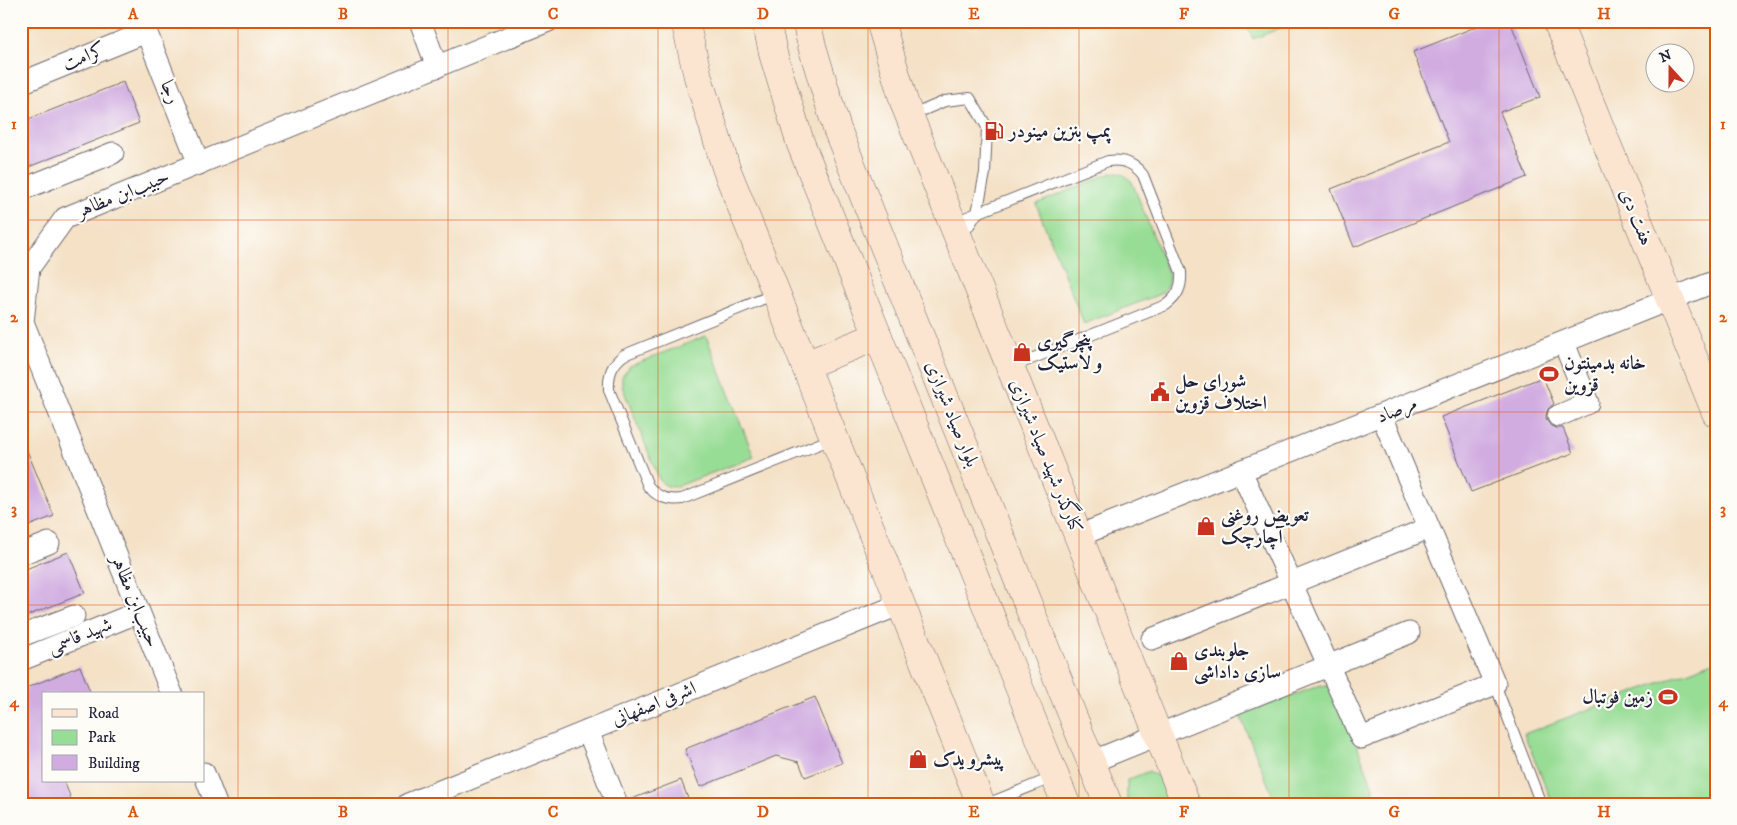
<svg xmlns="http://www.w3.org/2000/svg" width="1737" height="825" font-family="'IM FELL DW Pica',Amiri,serif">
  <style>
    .green { fill: #98dd95; stroke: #5d8068 }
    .building { fill: #d0ace1 }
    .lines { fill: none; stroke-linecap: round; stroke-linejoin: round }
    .lane-casing { stroke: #6c656c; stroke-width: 12 }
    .street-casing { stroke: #6c656c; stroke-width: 23 }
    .secondary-casing { stroke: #6c656c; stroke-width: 29 }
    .lane { stroke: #fff; stroke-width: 10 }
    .street { stroke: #fff; stroke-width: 21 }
    .secondary { stroke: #fce5d0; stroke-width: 28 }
    .grid { fill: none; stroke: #de560e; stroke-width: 1; stroke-opacity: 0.55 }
    .labels { text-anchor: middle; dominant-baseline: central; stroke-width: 4.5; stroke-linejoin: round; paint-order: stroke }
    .street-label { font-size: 19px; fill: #22223b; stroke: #fdfcf7 }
    .poi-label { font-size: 19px; font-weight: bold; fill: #22223b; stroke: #fdfcf7; text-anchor: start }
    .neatline { fill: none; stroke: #de560e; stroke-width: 2 }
    .grid-label { font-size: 16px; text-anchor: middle; font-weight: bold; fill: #de560e }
  </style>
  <rect width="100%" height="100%" fill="#fdfcf7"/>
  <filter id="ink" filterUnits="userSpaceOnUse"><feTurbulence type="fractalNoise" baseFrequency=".02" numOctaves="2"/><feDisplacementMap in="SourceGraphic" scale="10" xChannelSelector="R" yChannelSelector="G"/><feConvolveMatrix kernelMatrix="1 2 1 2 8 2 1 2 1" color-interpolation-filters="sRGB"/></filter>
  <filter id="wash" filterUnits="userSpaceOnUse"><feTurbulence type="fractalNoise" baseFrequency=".0096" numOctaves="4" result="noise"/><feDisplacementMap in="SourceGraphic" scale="20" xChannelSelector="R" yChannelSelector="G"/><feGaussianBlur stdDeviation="1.12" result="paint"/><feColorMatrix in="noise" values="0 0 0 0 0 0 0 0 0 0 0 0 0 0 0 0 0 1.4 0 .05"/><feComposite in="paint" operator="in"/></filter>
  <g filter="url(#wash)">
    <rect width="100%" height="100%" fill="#f4e1c6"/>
    <!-- green -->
    <g class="green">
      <path d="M1246 21H1298L1253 39Z"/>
      <path d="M1111 173C1120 172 1126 175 1132 182L1169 275C1169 283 1166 289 1160 294L1084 324 1036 204Z"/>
      <path d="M706 336 754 457 678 486C670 488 664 486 659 479L622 386V377L630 366Z"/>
      <path d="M1716 661V804H1553L1524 734Z"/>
      <path d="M1321 685 1330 687 1337 694 1373 787V795L1367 804H1276L1240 715Z"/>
      <path d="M1149 771 1159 777 1171 804H1127V780Z"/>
    </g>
    <g id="blocks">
      <!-- building -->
      <g class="building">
        <path d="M1490 21H1510L1540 97 1500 112 1527 177 1354 247 1331 189 1449 142 1413 52Z"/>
        <path d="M123 82 139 123 21 170V122Z"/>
        <path d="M1543 377 1554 404 1548 409 1546 415V420L1551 426 1557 428H1563L1573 453 1471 492 1441 417Z"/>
        <path d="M21 436 54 516 21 529Z"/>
        <path d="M68 552 85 593 21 618V571Z"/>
        <path d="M80 666 91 694H44V781H64L73 804H21V690Z"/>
        <path d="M815 697 842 763 805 777 799 762 776 756 700 787 685 749Z"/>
        <path d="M681 780 690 804H629V800Z"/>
      </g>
    </g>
  </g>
  <g filter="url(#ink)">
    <use href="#blocks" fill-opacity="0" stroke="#6c656c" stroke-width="1"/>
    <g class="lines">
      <!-- lane casing -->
      <g class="lane-casing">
        <g id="lane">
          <path d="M910 116 945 101 970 98 987 127 985 173 977 213 961 238"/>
          <path d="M952 223 1108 161C1123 159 1134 163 1143 175L1181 272C1182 287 1178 296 1166 305L1011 367"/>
          <path d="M775 294 624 355C612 364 608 374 609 390L648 486C657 497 667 501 682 499L834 438"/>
          <path d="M1495 684 1541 804"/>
          <path d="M987 804 1054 777"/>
        </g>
      </g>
      <!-- street casing -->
      <g class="street-casing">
        <g id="street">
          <path d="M142 21 199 164"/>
          <path d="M420 21 437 67"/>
          <path d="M21 83 146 32"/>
          <path d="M21 190 113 153"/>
          <path d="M1558 416 1588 403 1564 343"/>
          <path d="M1241 471 1361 738 1495 684 1382 416"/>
          <path d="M1078 536 1716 281"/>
          <path d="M21 554 49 543"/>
          <path d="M21 636 74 616"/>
          <path d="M1152 639 1429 528"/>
          <path d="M21 660 139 612"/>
          <path d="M172 694 23 322 29 268 65 218 548 21"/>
          <path d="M588 731 617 804"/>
          <path d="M1091 762 1409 633"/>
          <path d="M204 773 216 804"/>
          <path d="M408 804 901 604"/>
        </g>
      </g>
      <!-- secondary casing -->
      <g class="secondary-casing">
        <g id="secondary">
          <path d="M685 21 698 77 726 168 981 804"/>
          <path d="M766 21 774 57 800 142 1066 804"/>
          <path d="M806 21 812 46 837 129 1108 804"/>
          <path d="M880 21 905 105 1186 804"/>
          <path d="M1557 21 1716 413"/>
          <path d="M805 365 878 336"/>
        </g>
      </g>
      <!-- lane -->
      <use href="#lane" class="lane"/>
      <!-- street -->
      <use href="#street" class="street"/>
      <!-- secondary -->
      <use href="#secondary" class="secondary"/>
    </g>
  </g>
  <!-- grid -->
  <path class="grid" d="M238 21V804M448 21V804M658 21V804M868 21V804M1079 21V804M1289 21V804M1499 21V804M21 220H1716M21 412H1716M21 605H1716"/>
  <!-- icons -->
  <defs>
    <g id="fuel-bare" transform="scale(1.5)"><path d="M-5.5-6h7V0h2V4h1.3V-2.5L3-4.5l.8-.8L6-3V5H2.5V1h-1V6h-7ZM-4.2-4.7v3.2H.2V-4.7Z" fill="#c8321e" stroke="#fdfcf7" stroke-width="2.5" paint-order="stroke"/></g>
    <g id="shop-bare" transform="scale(1.5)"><path d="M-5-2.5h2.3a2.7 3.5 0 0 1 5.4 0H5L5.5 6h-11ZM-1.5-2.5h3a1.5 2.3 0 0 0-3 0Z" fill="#c8321e" stroke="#fdfcf7" stroke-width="2.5" paint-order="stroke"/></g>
    <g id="stadium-bare" transform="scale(1.5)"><path d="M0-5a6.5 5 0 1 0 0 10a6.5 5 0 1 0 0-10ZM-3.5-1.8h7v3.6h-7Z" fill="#c8321e" stroke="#fdfcf7" stroke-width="2.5" paint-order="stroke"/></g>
    <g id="civic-bare" transform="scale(1.5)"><path d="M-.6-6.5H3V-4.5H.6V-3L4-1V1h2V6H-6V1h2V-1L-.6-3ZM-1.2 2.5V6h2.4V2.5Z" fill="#c8321e" stroke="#fdfcf7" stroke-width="2.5" paint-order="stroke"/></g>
  </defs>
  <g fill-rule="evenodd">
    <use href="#fuel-bare" x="994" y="131"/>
    <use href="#shop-bare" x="1022" y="352"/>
    <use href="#stadium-bare" x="1549" y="374"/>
    <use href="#civic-bare" x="1160" y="392"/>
    <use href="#shop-bare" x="1206" y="526"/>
    <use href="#shop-bare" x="1179" y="661"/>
    <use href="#stadium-bare" x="1668" y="697"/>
    <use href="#shop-bare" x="918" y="759"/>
  </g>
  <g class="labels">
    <!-- street labels -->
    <g class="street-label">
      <text transform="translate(84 57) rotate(-22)">کرامت</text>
      <text transform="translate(170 92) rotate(68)">رجا</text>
      <text transform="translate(123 194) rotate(-22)">حبیب‌ابن مظاهر</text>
      <text transform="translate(1636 217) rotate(68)">هفت دی</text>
      <text transform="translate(1397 410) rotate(-22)">مرصاد</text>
      <text transform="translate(952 414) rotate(68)">بلوار صیاد شیرازی</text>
      <text transform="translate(1046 456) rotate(68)">کنارگذر شهید صیاد شیرازی</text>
      <text transform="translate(135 601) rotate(68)">حبیب‌ابن مظاهر</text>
      <text transform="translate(80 636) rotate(-22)">شهید قاسمی</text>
      <text transform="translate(654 704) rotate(-22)">اشرفی اصفهانی</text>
    </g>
    <!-- poi labels -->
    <g class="poi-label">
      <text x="1009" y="131">پمپ بنزین مینودر</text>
      <text x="1037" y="341">پنچرگیری<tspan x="1037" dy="22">و لاستیک</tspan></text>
      <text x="1564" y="363">خانه بدمینتون<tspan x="1564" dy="22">قزوین</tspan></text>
      <text x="1175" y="381">شورای حل<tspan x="1175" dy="22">اختلاف قزوین</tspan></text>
      <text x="1221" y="515">تعویض روغنی<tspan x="1221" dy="22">آچارچک</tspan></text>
      <text x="1194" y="650">جلوبندی<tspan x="1194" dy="22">سازی داداشی</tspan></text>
      <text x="1653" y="697" text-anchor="end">زمین فوتبال</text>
      <text x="933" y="759">پیشرو یدک</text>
    </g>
  </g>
  <!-- margin -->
  <rect width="1737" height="825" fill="none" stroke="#fdfcf7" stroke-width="55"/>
  <!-- legend -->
  <rect x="42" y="692" width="162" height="90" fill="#fdfcf7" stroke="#a5a5ac"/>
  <rect x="52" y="709" width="25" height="8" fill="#fce5d0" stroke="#a5a5ac"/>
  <text x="88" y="718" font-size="15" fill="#22223b">Road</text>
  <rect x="52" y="730" width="25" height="15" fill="#98dd95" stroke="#a5a5ac"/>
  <text x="88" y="742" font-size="15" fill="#22223b">Park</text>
  <rect x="52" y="755" width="25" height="15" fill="#d0ace1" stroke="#a5a5ac"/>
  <text x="88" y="768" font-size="15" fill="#22223b">Building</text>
  <!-- north arrow -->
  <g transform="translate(1670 68) rotate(339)"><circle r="24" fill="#fdfcf7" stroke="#a5a5ac"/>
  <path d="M0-4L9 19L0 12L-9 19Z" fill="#c8321e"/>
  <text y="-8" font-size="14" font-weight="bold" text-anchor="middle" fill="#22223b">N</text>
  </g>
  <rect x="28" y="28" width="1682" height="770" class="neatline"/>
  <g class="grid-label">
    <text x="133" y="19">A</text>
    <text x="343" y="19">B</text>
    <text x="553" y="19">C</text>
    <text x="763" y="19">D</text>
    <text x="974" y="19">E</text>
    <text x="1184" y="19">F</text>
    <text x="1394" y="19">G</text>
    <text x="1604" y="19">H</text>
    <text x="14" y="129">1</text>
    <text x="1723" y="129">1</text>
    <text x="14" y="322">2</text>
    <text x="1723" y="322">2</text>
    <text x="14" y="514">3</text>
    <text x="1723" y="514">3</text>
    <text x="14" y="707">4</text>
    <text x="1723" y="707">4</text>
    <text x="133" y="817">A</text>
    <text x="343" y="817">B</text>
    <text x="553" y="817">C</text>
    <text x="763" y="817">D</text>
    <text x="974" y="817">E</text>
    <text x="1184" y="817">F</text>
    <text x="1394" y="817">G</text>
    <text x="1604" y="817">H</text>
  </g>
</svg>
